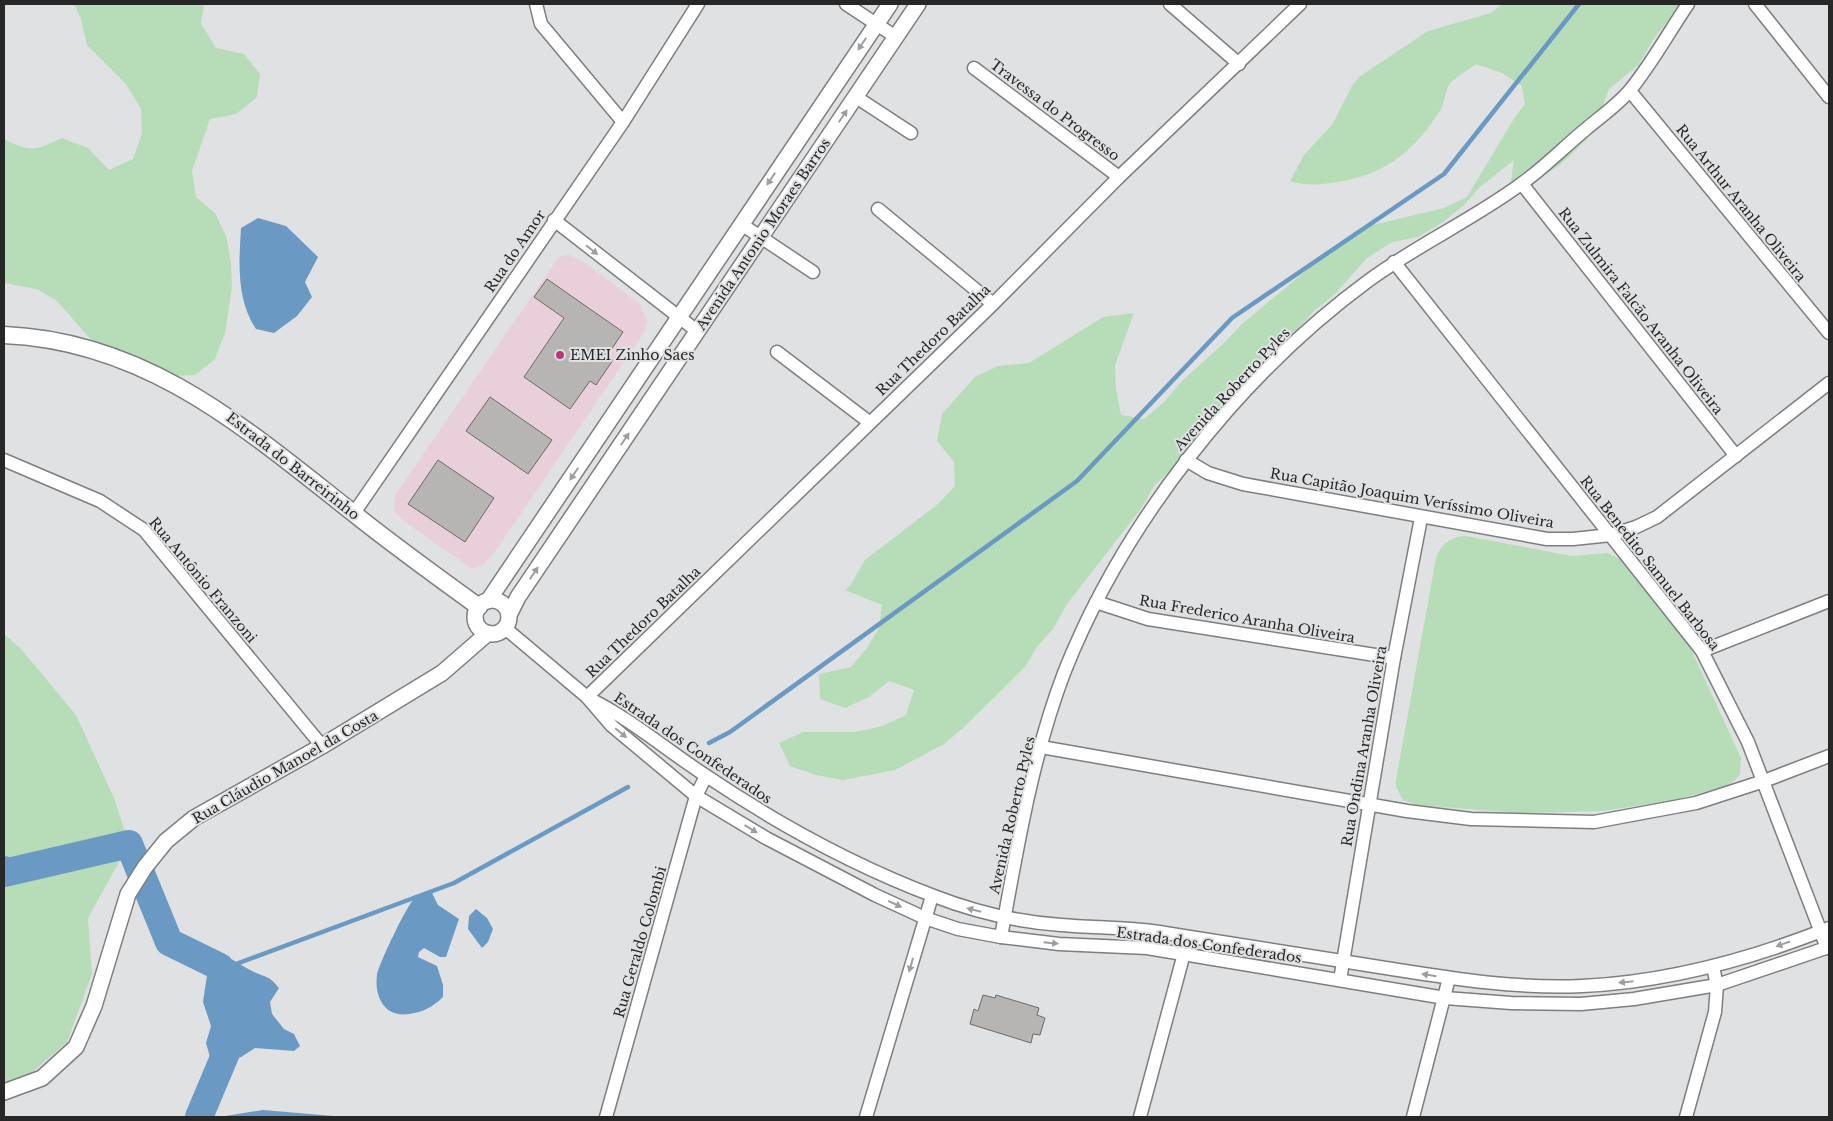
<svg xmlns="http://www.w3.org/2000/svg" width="1833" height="1121" font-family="'Libre Baskerville',serif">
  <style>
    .education { fill: #e8cfd9 }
    .green { fill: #b6ddb7 }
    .water { fill: #6a9ac3 }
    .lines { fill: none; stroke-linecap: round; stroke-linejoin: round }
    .stream { stroke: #6a9ac3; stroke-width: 4.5 }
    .river { stroke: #6a9ac3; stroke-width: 28 }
    .building { fill: #b6b5b3; stroke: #6b6b69 }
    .minor-casing { stroke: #7d7e80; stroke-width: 15 }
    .tertiary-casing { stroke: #7d7e80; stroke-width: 18 }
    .secondary-casing { stroke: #7d7e80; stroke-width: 19 }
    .minor { stroke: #fff; stroke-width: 12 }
    .tertiary { stroke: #fff; stroke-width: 15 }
    .secondary { stroke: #fff; stroke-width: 16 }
    .oneway { fill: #9e9e9e }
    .poi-dot { fill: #bc367a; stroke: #e0e1e2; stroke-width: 2 }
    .labels { text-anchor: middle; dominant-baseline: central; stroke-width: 4; stroke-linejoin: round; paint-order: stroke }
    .street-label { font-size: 14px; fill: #272728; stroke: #e0e1e2 }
    .poi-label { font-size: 14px; fill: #272728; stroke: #e0e1e2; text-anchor: start }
  </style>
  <rect width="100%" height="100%" fill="#e0e1e2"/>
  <!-- education -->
  <path class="education" d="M568 254 584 262 640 304 647 321 645 331 496 550 483 565 472 569 405 522 395 512 394 503 396 494 558 258Z"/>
  <!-- green -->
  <g class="green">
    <path d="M74 4H204L201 24 216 48 244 54 260 74 257 97 236 114 210 119 192 171 196 197 215 213 226 236 231 263 232 287 225 333 215 359 195 375 170 376 95 344 57 301 37 289 4 283V139C30 153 37 150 62 138L88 148 109 170 133 159 142 133 141 109 126 84 87 45 81 19Z"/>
    <path d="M1502 4H1681L1655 37 1638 65 1609 89 1595 127 1586 140 1561 164 1535 181 1509 194 1514 160 1480 187 1464 205 1443 222 1418 237 1392 242 1367 258 1335 294 1314 311 1298 329 1273 345 1239 385 1198 443 1154 486 1140 510 1067 604 1053 629 1037 647 1025 667 964 727 944 744 895 770 843 780 816 775 790 766 779 743 803 732H856L882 726 906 715 914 690 889 681 869 697 845 708 820 699 819 674 851 667 867 648 879 628 882 605 845 590 851 584 865 560 938 504 955 486 954 462 937 441 942 414 975 377 998 366 1029 363 1103 317 1134 313 1115 365 1116 389 1121 415 1144 419 1164 402 1183 380 1225 342 1242 324 1332 249 1364 227 1444 208 1467 197 1515 117 1525 104 1522 86 1502 73 1476 64C1468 70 1458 76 1451 82 1445 89 1445 103 1440 111 1416 148 1388 173 1343 181 1325 184 1308 187 1290 181L1304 155 1332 125 1352 86 1359 77 1428 31 1491 13Z"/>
    <path d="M1466 536 1572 556 1608 553 1623 561 1690 647 1741 758 1740 774 1735 780 1726 786 1675 800 1603 811 1520 813 1417 805 1403 800 1396 787V780L1436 558C1441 543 1451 537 1466 536Z"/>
    <path d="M4 634 21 649 76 715 114 798 129 844 88 918 92 974 67 1042 30 1074 4 1083Z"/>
  </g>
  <!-- water -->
  <g class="water">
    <path d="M258 218 286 226 318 257 305 282 312 297 297 316 274 333 256 329C236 299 239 262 241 228Z"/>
    <path d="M431 891 438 905 459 919 446 957H440L424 948 419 952 418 957 437 966 443 985V997C433 1007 423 1012 409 1014 385 1018 374 997 377 975 378 966 407 905 414 899 417 895 426 893 431 891Z"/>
    <path d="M476 909 487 918 493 929 488 942 482 948 468 929 469 916Z"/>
    <path d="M223 955C233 959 242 966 252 971 266 978 269 975 279 988L270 1002 272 1014 284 1029 294 1034 300 1046 294 1051 255 1048 241 1057 221 1062 210 1057 206 1043 211 1026 203 1002 209 962Z"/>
    <path d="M263 1110 345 1117H346H219Z"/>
  </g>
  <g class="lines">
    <!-- stream -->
    <g class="stream">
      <path d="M709 743 730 732 1077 481 1232 318 1444 174 1579 4"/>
      <path d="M236 964 454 883 628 787"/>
    </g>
    <!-- river -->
    <g class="river">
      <path d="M4 870V873L129 844 169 942 220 967 232 990"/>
      <path d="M199 1117 236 1029"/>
    </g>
  </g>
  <!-- building -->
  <g class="building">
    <path d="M547 279 623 332 607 356 613 360 596 385 590 381 570 409 524 377 564 318 534 297Z"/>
    <path d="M490 397 552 440 528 474 466 431Z"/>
    <path d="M438 460 494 498 465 542 408 504Z"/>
    <path d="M983 995 995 998 996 995 1039 1008 1037 1015 1045 1018 1040 1035 1033 1034 1031 1043 970 1024 974 1009 978 1011Z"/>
  </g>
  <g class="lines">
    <!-- minor casing -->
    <g class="minor-casing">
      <g id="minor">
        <path d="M536 4 541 24 623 122"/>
        <path d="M846 4 896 37"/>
        <path d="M1170 4 1239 64"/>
        <path d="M1755 4 1829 97"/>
        <path d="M974 68 1119 177"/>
        <path d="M1630 91 1829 333"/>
        <path d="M856 97 911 133"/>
        <path d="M1522 184 1736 456"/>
        <path d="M878 209 993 304"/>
        <path d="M554 220 697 331"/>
        <path d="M741 224 813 272"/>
        <path d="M1394 262 1702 651 1748 742 1827 948"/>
        <path d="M777 352 869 422"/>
        <path d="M4 460 100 501 144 530 322 746"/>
        <path d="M1186 460 1208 473 1243 484 1547 539H1573L1611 535 1636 527 1657 517 1829 383"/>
        <path d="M354 513 623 122 698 4"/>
        <path d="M1096 602 1148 619 1394 658"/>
        <path d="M505 628 587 697 612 726 696 796 766 838 875 895 925 918 958 929 1001 937 1059 944 1147 948 1445 998 1511 1003 1581 1004 1634 999 1717 985 1829 947"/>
        <path d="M1702 651 1829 601"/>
        <path d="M587 697 993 304 1119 177 1300 4"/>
        <path d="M594 701C635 722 669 752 708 777 778 824 855 866 934 896 975 912 1018 922 1061 925 1094 928 1127 927 1159 932 1237 944 1315 957 1392 969 1455 979 1518 989 1582 986 1666 982 1751 959 1829 928"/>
        <path d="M1041 747 1407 811 1471 819 1594 822 1696 803 1764 781 1829 756"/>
        <path d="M1001 937C1017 849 1032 757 1064 673 1123 523 1239 376 1368 281 1417 245 1472 220 1521 184 1544 168 1564 147 1586 129 1600 117 1619 104 1631 89 1652 63 1669 32 1688 4"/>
        <path d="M1340 980 1394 658 1421 518"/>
        <path d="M606 1117 696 796 706 776"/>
        <path d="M866 1117 932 896"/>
        <path d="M1140 1117 1186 946"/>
        <path d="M1413 1117 1449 978"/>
        <path d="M1686 1117 1715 1012 1717 985 1713 967"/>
      </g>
    </g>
    <!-- tertiary casing -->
    <g class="tertiary-casing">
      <g id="tertiary">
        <circle cx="492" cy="617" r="17"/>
        <path d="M488 601 890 4"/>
        <path d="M509 615 518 597 918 4"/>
        <path d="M4 1092 42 1078 76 1047 94 1006 128 894 145 867 166 841 194 818 322 746 442 673 488 633"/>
      </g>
    </g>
    <!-- secondary casing -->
    <g class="secondary-casing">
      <path id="secondary" d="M4 335C147 341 245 428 352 512 393 545 436 576 479 607"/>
    </g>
    <!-- minor -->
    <use href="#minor" class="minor"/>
    <!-- tertiary -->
    <use href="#tertiary" class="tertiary"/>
    <!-- secondary -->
    <use href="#secondary" class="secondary"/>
  </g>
  <!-- one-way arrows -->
  <defs><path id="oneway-solid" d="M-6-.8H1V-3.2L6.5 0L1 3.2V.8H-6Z" transform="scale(1.25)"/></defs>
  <g class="oneway">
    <use href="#oneway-solid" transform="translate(862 44) rotate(124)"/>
    <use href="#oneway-solid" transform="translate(843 116) rotate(-56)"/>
    <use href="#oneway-solid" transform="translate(771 179) rotate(124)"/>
    <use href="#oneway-solid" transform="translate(592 250) rotate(38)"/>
    <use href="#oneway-solid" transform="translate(625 439) rotate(-56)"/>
    <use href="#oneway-solid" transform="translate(574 474) rotate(124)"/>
    <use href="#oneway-solid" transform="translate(534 573) rotate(-56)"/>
    <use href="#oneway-solid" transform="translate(621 733) rotate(40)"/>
    <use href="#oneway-solid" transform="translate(751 829) rotate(31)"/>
    <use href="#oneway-solid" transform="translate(895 904) rotate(25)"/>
    <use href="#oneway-solid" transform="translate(974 910) rotate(-166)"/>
    <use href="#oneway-solid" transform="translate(1051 943) rotate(6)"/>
    <use href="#oneway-solid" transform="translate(1783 944) rotate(161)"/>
    <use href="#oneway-solid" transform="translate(911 965) rotate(106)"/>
    <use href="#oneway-solid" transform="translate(1429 975) rotate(-171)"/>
    <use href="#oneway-solid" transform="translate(1626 982) rotate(174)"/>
  </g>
  <!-- markers -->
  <circle class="poi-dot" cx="560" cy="355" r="5"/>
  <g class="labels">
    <!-- street labels -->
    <g class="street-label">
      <text transform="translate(1055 110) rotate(37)">Travessa do Progresso</text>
      <text transform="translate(1741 203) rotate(51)">Rua Arthur Aranha Oliveira</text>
      <text transform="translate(763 234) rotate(-56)">Avenida Antonio Moraes Barros</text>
      <text transform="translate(515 251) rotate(-56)">Rua do Amor</text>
      <text transform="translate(1641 311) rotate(52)">Rua Zulmira Falcão Aranha Oliveira</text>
      <text transform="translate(933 340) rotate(-44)">Rua Thedoro Batalha</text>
      <text transform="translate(1232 389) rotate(-47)">Avenida Roberto Pyles</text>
      <text transform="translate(293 466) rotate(38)">Estrada do Barreirinho</text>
      <text transform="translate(1412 498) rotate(10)">Rua Capitão Joaquim Veríssimo Oliveira</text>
      <text transform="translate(1650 563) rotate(52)">Rua Benedito Samuel Barbosa</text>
      <text transform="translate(203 580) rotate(50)">Rua Antônio Franzoni</text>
      <text transform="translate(1247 619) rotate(10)">Rua Frederico Aranha Oliveira</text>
      <text transform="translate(643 622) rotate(-44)">Rua Thedoro Batalha</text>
      <text transform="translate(1364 746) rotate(-80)">Rua Ondina Aranha Oliveira</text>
      <text transform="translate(693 748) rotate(34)">Estrada dos Confederados</text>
      <text transform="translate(285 767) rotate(-30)">Rua Cláudio Manoel da Costa</text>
      <text transform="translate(1012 815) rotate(-77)">Avenida Roberto Pyles</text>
      <text transform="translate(640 942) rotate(-74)">Rua Geraldo Colombi</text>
      <text transform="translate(1209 945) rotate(8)">Estrada dos Confederados</text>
    </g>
    <!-- poi labels -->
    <g class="poi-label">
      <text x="570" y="355">EMEI Zinho Saes</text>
    </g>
  </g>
  <!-- border -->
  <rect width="1833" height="1121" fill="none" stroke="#272728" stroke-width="10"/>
</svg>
